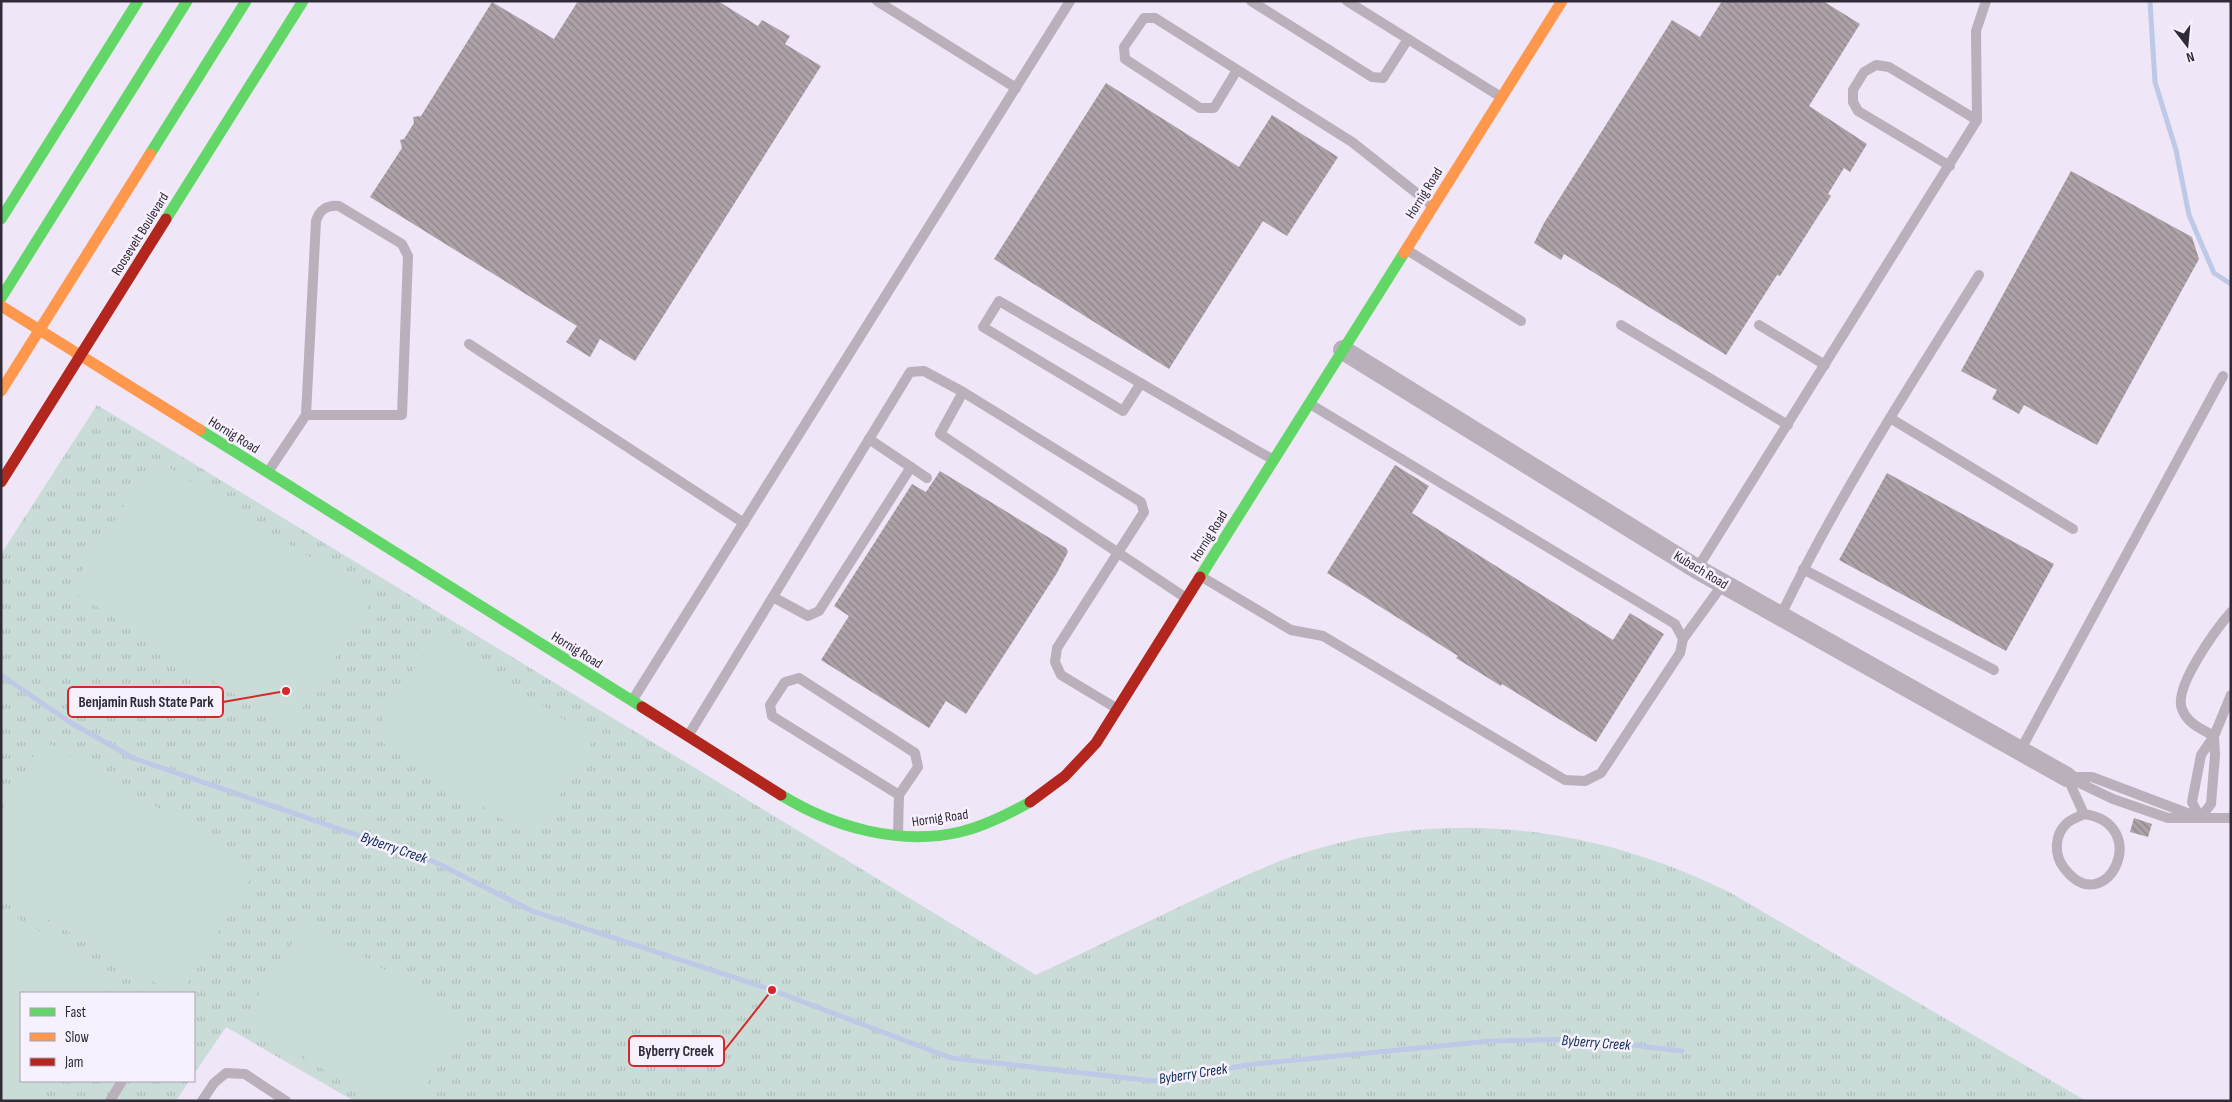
<svg xmlns="http://www.w3.org/2000/svg" width="2232" height="1102" font-family="'Sofia Sans Condensed',sans-serif">
  <style>
    .grass { fill: url(#grass-tufts) }
    .pitch { fill: #cadcd8 }
    .lines { fill: none; stroke-linecap: round; stroke-linejoin: round }
    .stream { stroke: #bdc9e6; stroke-width: 5 }
    .building { fill: url(#building-back-hatch) }
    .lane { stroke: #bab0bc; stroke-width: 10 }
    .street { stroke: #bab0bc; stroke-width: 20 }
    .fast { stroke: #63d668; stroke-width: 11 }
    .slow { stroke: #ff974d; stroke-width: 11 }
    .jam { stroke: #b3261e; stroke-width: 11 }
    .labels { text-anchor: middle; dominant-baseline: central; stroke-width: 5; stroke-linejoin: round; paint-order: stroke }
    .street-label { font-size: 14px; fill: #302a36; stroke: #f7f1fe }
    .water-label { font-size: 15px; font-style: italic; fill: #0a2851; stroke: #f7f1fe }
    .leader { fill: none; stroke: #d62828; stroke-width: 2 }
    .callout-dot { fill: #d62828; stroke: #f7f1fe; stroke-width: 2 }
    .callout { fill: #f7f1fe; stroke: #d62828; stroke-width: 2 }
    .callout-label { font-size: 15px; text-anchor: middle; font-weight: bold; fill: #302a36 }
  </style>
  <defs>
    <pattern id="grass-tufts" width="24" height="20" patternUnits="userSpaceOnUse" patternTransform="scale(1.25)"><rect width="24" height="20" fill="#cadcd8"/><path d="M3 7l-1-3M5 7V3M7 7l1-3M15 17l-1-3M17 17v-4M19 17l1-3" fill="none" stroke="#aebdba"/></pattern>
    <pattern id="building-back-hatch" width="6" height="6" patternUnits="userSpaceOnUse" patternTransform="scale(1.25)"><rect width="6" height="6" fill="#ada2a7"/><path d="M-1 5l2 2M0 0l6 6M5-1l2 2" fill="none" stroke="#8d8489"/></pattern>
  </defs>
  <rect width="100%" height="100%" fill="#efe6f8"/>
  <!-- grass -->
  <path class="grass" d="M97 405 1036 975C1085 952 1134 928 1183 905 1220 888 1256 869 1294 856 1441 806 1594 825 1731 893L2086 1101H354L226 1027 194 1074V993H21V1081H189L176 1101H1V554Z"/>
  <!-- pitch -->
  <g class="pitch">
    <path d="M154 458 374 598 289 729 70 590Z"/>
    <path d="M435 636 594 739 533 839 372 736Z"/>
    <path d="M43 740 258 867 182 993H173L1 892V811Z"/>
    <path d="M1 909 111 972 98 993H21V1081H45L33 1101H1Z"/>
    <path d="M307 920 467 1023 416 1101H372L244 1018Z"/>
  </g>
  <g class="lines">
    <!-- stream -->
    <g class="stream">
      <path d="M2150 1 2155 82 2176 150 2189 215 2214 273 2231 284"/>
      <path d="M1 675 68 721 133 758 435 862 532 911 772 990 951 1058 1154 1081 1254 1064 1491 1041 1582 1039 1682 1051"/>
    </g>
  </g>
  <!-- building -->
  <g class="building">
    <path d="M578 1H718L758 26 762 20 790 36 785 44 821 66 635 361 600 339 590 357 566 342 577 326 370 197 402 148 400 140 404 139 414 123 413 117 421 116 492 2 554 39Z"/>
    <path d="M1722 1H1823L1860 24 1809 106 1867 144 1850 172 1844 168 1828 194 1831 196 1780 276 1777 275 1726 355 1564 254 1561 260 1534 243 1544 223 1672 20 1700 37Z"/>
    <path d="M1106 83 1239 167 1272 115 1338 157 1287 236 1263 221 1169 369 994 259Z"/>
    <path d="M2071 171 2192 237 2199 259 2097 445 2024 405 2019 414 1992 399 1997 390 1961 371Z"/>
    <path d="M1395 465 1429 486 1412 513 1613 640 1630 613 1664 634 1596 742 1502 684 1501 686 1456 658 1458 656 1327 573Z"/>
    <path d="M940 471 1066 548 1068 552 1057 573 966 714 946 701 929 728 821 660 849 616 834 606 912 484 926 492Z"/>
    <path d="M1887 473 2054 564 2006 651 1839 560Z"/>
    <path d="M2134 818 2152 824 2148 837 2130 832Z"/>
  </g>
  <g class="lines">
    <!-- lane -->
    <g class="lane">
      <path d="M877 1 1016 88"/>
      <path d="M1251 1 1372 77 1383 78 1408 39"/>
      <path d="M1347 1 1501 97"/>
      <path d="M1237 70 1214 108H1200L1125 59 1124 47 1144 18H1155L1352 142 1433 206"/>
      <path d="M1950 166 1858 111 1853 102V90L1864 72 1876 65 1889 67 1977 120"/>
      <path d="M1407 250 1521 321"/>
      <path d="M1621 325 1788 425"/>
      <path d="M1759 325 1825 365"/>
      <path d="M469 344 744 523"/>
      <path d="M1141 383 1123 411 983 327 999 301 1256 450 1274 460"/>
      <path d="M963 392 1141 502 1144 512 1057 648 1055 662 1061 675 1116 708"/>
      <path d="M1890 418 2073 529"/>
      <path d="M869 439 927 478"/>
      <path d="M268 472 306 415 316 221C320 209 327 205 339 206L402 244 408 256 402 415H306"/>
      <path d="M1697 569 1977 120 1976 31 1986 1"/>
      <path d="M1803 569 1994 670"/>
      <path d="M1202 577 1291 630 1323 636 1565 780 1585 781 1601 773 1680 653 1683 639 1675 624 1310 404"/>
      <path d="M773 597 808 616 819 611 911 467"/>
      <path d="M2231 612C2216 629 2173 688 2182 709 2187 723 2201 729 2214 736L2231 695"/>
      <path d="M1780 617C1837 498 1909 387 1979 275"/>
      <path d="M1683 639 1723 584"/>
      <path d="M632 701 1070 1"/>
      <path d="M688 736 910 372 924 371 963 392 940 434 1186 598"/>
      <path d="M2214 736 2215 755 2211 804 2200 818 2192 802 2201 755Z"/>
      <path d="M2020 751 2223 376"/>
      <path d="M2067 777 2113 799 2168 818H2231"/>
      <path d="M2067 777 2084 814"/>
      <path d="M2071 777H2092L2195 816"/>
      <path d="M2084 814C2154 824 2106 923 2064 868 2054 855 2054 835 2067 823 2071 819 2078 817 2084 814Z"/>
      <path d="M898 833 899 795 772 716 770 705 785 682 799 678 915 753 918 767 899 795"/>
      <path d="M110 1101 122 1081"/>
      <path d="M202 1101 214 1083 226 1073 245 1074 286 1101"/>
    </g>
    <!-- street -->
    <path class="street" d="M1343 350 1697 569 2067 777"/>
    <!-- fast -->
    <g class="fast">
      <path d="M150 154 246 1"/>
      <path d="M1 219 138 1"/>
      <path d="M166 219 303 1"/>
      <path d="M1 298 187 1"/>
      <path d="M200 430 642 707"/>
      <path d="M1200 577 1404 253"/>
      <path d="M781 795C833 827 899 846 960 832 985 826 1007 815 1030 802"/>
    </g>
    <!-- slow -->
    <g class="slow">
      <path d="M1404 253 1562 1"/>
      <path d="M1 306 200 430"/>
      <path d="M1 391 150 154"/>
    </g>
    <!-- jam -->
    <g class="jam">
      <path d="M1 482 166 219"/>
      <path d="M642 707 781 795"/>
      <path d="M1030 802 1065 776 1096 743 1200 577"/>
    </g>
  </g>
  <g class="labels">
    <!-- street labels -->
    <g class="street-label">
      <text transform="translate(1424 193) rotate(-58)">Hornig Road</text>
      <text transform="translate(140 234) rotate(-58)">Roosevelt Boulevard</text>
      <text transform="translate(234 435) rotate(32)">Hornig Road</text>
      <text transform="translate(1209 536) rotate(-58)">Hornig Road</text>
      <text transform="translate(1701 570) rotate(31)">Kubach Road</text>
      <text transform="translate(577 650) rotate(32)">Hornig Road</text>
      <text transform="translate(940 818) rotate(-8)">Hornig Road</text>
    </g>
    <!-- water labels -->
    <g class="water-label">
      <text transform="translate(394 848) rotate(19)">Byberry Creek</text>
      <text transform="translate(1596 1043) rotate(4)">Byberry Creek</text>
      <text transform="translate(1193 1074) rotate(-9)">Byberry Creek</text>
    </g>
  </g>
  <!-- callouts -->
  <path class="leader" d="M286 691L223 702M772 990L724 1051"/>
  <g class="callout-dot">
    <circle cx="286" cy="691" r="5"/>
    <circle cx="772" cy="990" r="5"/>
  </g>
  <g class="callout">
    <rect x="68" y="687" width="155" height="30" rx="5"/>
    <rect x="629" y="1036" width="95" height="30" rx="5"/>
  </g>
  <g class="callout-label">
    <text x="146" y="707">Benjamin Rush State Park</text>
    <text x="676" y="1056">Byberry Creek</text>
  </g>
  <!-- border -->
  <rect width="2232" height="1102" fill="none" stroke="#302a36" stroke-width="5"/>
  <!-- legend -->
  <rect x="20" y="992" width="175" height="90" fill="#f7f1fe" stroke="#a7a1ae"/>
  <rect x="30" y="1008" width="25" height="8" fill="#63d668" stroke="#a7a1ae"/>
  <text x="65" y="1017" font-size="15" fill="#302a36">Fast</text>
  <rect x="30" y="1033" width="25" height="8" fill="#ff974d" stroke="#a7a1ae"/>
  <text x="65" y="1042" font-size="15" fill="#302a36">Slow</text>
  <rect x="30" y="1058" width="25" height="8" fill="#b3261e" stroke="#a7a1ae"/>
  <text x="65" y="1067" font-size="15" fill="#302a36">Jam</text>
  <!-- north arrow -->
  <g transform="translate(2187 45) rotate(164)" stroke="#f7f1fe" stroke-width="4" paint-order="stroke">
  <path d="M0-4L9 19L0 12L-9 19Z" fill="#302a36"/>
  <text y="-8" font-size="14" font-weight="bold" text-anchor="middle" fill="#302a36">N</text>
  </g>
</svg>
